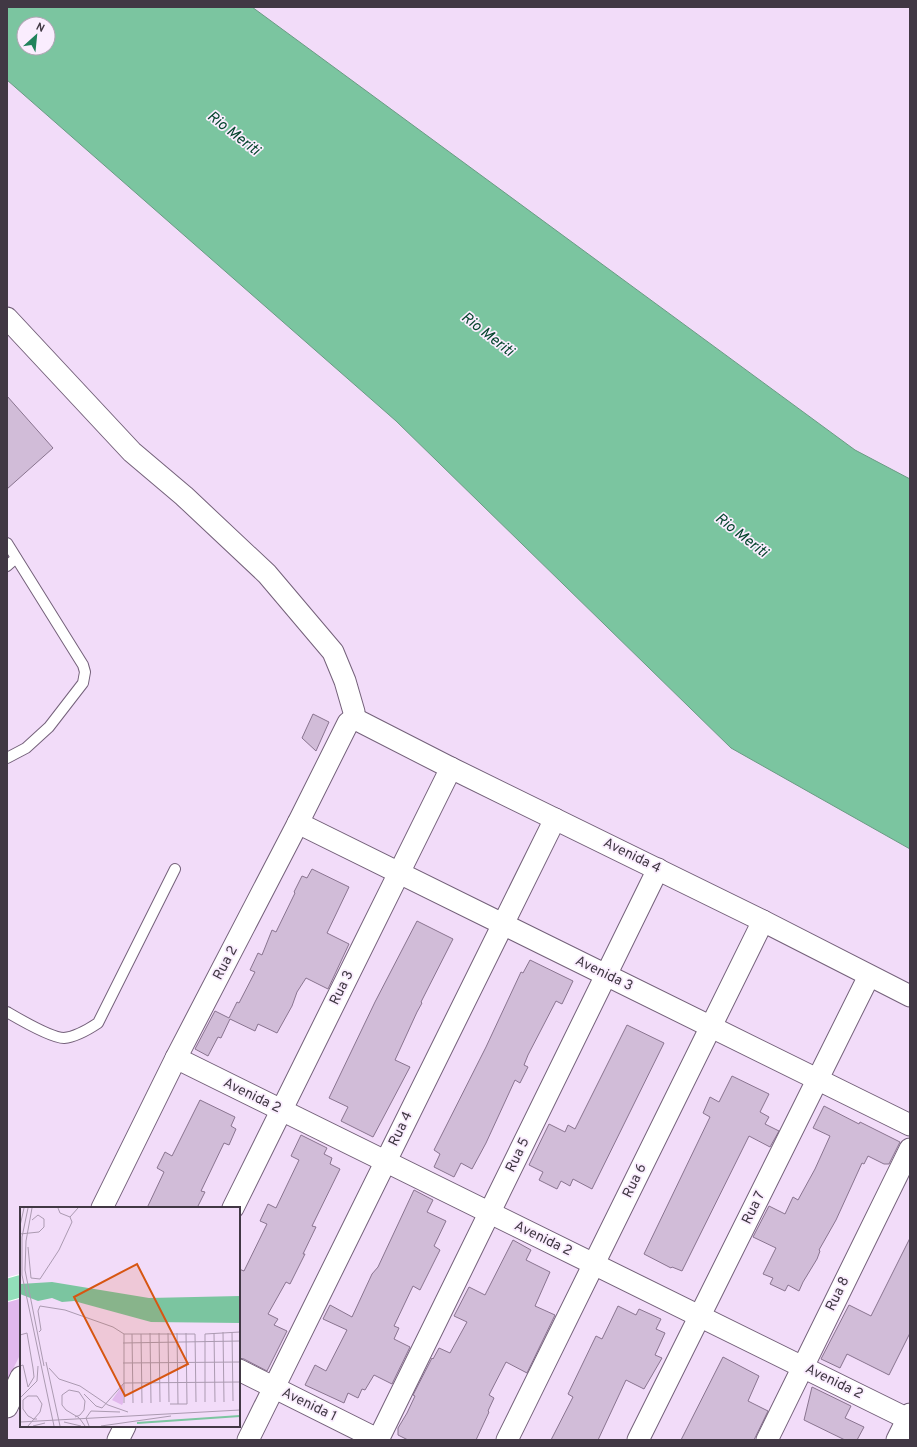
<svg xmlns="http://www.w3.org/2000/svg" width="917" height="1447" font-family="Overpass,sans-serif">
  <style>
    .green { fill: #e1b8ed }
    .water { fill: #7bc5a0; stroke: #6a9b84; fill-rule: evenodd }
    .building { fill: #d1bcd8; stroke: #89748f }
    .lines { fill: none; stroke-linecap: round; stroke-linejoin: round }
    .service-casing { stroke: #74617a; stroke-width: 12 }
    .minor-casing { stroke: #74617a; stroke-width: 23 }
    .trunk-casing { stroke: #fff; stroke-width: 24 }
    .service { stroke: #fff; stroke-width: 10 }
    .minor { stroke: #fff; stroke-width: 21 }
    .trunk { stroke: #92deba; stroke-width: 22 }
    .labels { text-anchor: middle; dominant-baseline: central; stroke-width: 3.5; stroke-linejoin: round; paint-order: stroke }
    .street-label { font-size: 14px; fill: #413844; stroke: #faedfe }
    .water-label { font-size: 15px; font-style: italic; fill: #05452d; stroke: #faedfe }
    .inset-river { fill: none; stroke: #7bc5a0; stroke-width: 2 }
    .inset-road { fill: none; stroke: #ab9ab1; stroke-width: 1 }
    .view { fill: #d75612; fill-opacity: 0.15; stroke: #d75612; stroke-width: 2 }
    .inset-edge { fill: none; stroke: #413844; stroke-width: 2 }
  </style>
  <rect width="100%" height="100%" fill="#f2dcf9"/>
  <!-- green -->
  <path class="green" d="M21 1297V1353L7 1381V1302Z"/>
  <!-- water -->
  <path class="water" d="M7 7H252L855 450 910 479V849L731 748 396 421 7 80ZM24 24H48V48H24Z"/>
  <!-- building -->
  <g class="building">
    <path d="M7 396 53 448 7 489Z"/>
    <path d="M313 714 329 722 316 751 302 738Z"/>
    <path d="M312 869 349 887 327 933 349 944 328 989 306 978 297 992 292 1006 277 1033 258 1024 255 1031 230 1019 221 1038 218 1037 208 1056 195 1049 215 1011 229 1018 237 1002 239 1003 255 972 250 970 258 953 262 955 272 930 276 932 295 893 294 892 302 876 307 878Z"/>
    <path d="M417 921 453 939 421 1002 422 1003 417 1012 395 1060 410 1067 373 1137 341 1121 348 1107 329 1098 375 1002Z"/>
    <path d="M530 960 573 981 562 1004 556 1001 528 1055 524 1065 528 1067 520 1083 515 1080 486 1143 472 1169 461 1163 454 1177 434 1167 440 1154 434 1150 486 1047 521 972 523 973Z"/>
    <path d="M627 1025 664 1043 592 1189 573 1179 570 1186 561 1181 557 1189 539 1180 543 1172 529 1165 549 1124 565 1132 568 1125 575 1129Z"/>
    <path d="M732 1076 769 1094 760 1112 769 1117 765 1124 779 1131 770 1147 749 1136 682 1271 672 1267 671 1268 644 1254 710 1117 703 1113 710 1097 719 1102Z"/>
    <path d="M200 1100 235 1117 231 1126 236 1129 229 1145 224 1143 201 1191 205 1192 197 1208H147L164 1172 157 1168 165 1152 172 1156Z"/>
    <path d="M824 1106 859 1124 860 1122 900 1142 889 1164H884L868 1156 864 1164 862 1163 836 1220 819 1250 820 1251 817 1259 803 1282 799 1291 788 1285 785 1291 770 1284 773 1278 763 1274 776 1248 753 1237 769 1206 785 1214 793 1197 798 1200 815 1169 830 1136 813 1128Z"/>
    <path d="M301 1135 327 1148 324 1154 332 1158 330 1164 340 1169 312 1226 316 1227 303 1254H305L290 1284 286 1282 268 1314 278 1319 274 1325 287 1331 267 1371 244 1359 239 1358V1269L244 1271 267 1224 260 1221 268 1204 276 1208 299 1160 291 1156Z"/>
    <path d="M414 1190 433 1200 427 1212 446 1221 434 1246 440 1250 420 1290 413 1286 394 1326 399 1328 394 1339 410 1347 392 1384 374 1375 365 1390 362 1389 358 1398 348 1393 344 1403 305 1385 315 1365 326 1371 347 1330 323 1319 330 1305 352 1317 372 1274 378 1267Z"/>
    <path d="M910 1238V1333L889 1375 847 1354 840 1368 821 1359 849 1305 871 1316Z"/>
    <path d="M513 1240 531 1250 526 1260 550 1272 535 1306 555 1315 527 1373 506 1362 489 1395 494 1398 488 1411 489 1412 476 1440H408L398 1435V1428L407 1413 415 1396 413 1395 432 1358 433 1359 439 1348 450 1353 467 1322 454 1316 469 1287 485 1295Z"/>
    <path d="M618 1306 636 1315 639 1309 661 1319 656 1329 665 1333 655 1355 662 1358 644 1389 626 1380 598 1440H551L573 1397 568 1394 596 1336 602 1339Z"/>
    <path d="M723 1357 759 1376 748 1401 768 1411 754 1440H681Z"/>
    <path d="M812 1387 851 1406 845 1418 864 1427 857 1440H845L804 1420Z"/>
  </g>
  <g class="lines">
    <!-- service casing -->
    <g class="service-casing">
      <g id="service">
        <path d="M7 543 83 665 85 672 83 683 49 727 26 748 7 758"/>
        <path d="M7 566 16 558"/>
        <path d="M7 1012C19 1019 51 1038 64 1038 75 1037 89 1029 98 1023L175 869"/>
      </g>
    </g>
    <!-- minor casing -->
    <g class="minor-casing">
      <g id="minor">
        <path d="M7 318 132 452 184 496 267 574 333 652 345 681 354 712V720"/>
        <path d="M298 823 910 1125"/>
        <path d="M176 1058 910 1420"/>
        <path d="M102 1208 176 1058 298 823 348 723 352 720 359 721 451 768 763 921 910 996"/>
        <path d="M233 1208 451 768"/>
        <path d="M239 1370 379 1440"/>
        <path d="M7 1407 21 1377"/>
        <path d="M118 1440 125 1426"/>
        <path d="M248 1440 555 819"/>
        <path d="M378 1440 658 869"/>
        <path d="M507 1440 763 921"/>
        <path d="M638 1440 869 976"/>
        <path d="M767 1440 910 1149"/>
        <path d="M897 1440 910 1414"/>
      </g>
    </g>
    <!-- trunk casing -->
    <g class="trunk-casing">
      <path id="trunk" d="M7 1290 21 1286"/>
    </g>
    <!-- service -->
    <use href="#service" class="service"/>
    <!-- minor -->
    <use href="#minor" class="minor"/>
    <!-- trunk -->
    <use href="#trunk" class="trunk"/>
  </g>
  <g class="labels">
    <!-- street labels -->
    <g class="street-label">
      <text transform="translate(632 856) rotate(26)">Avenida 4</text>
      <text transform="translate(226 963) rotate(-62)">Rua 2</text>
      <text transform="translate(604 974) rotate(26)">Avenida 3</text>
      <text transform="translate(342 988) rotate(-64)">Rua 3</text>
      <text transform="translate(252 1096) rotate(26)">Avenida 2</text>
      <text transform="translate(401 1129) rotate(-64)">Rua 4</text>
      <text transform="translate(518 1155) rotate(-64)">Rua 5</text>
      <text transform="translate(635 1181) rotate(-64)">Rua 6</text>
      <text transform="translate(754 1208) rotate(-64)">Rua 7</text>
      <text transform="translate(543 1239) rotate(26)">Avenida 2</text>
      <text transform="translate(838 1294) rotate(-64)">Rua 8</text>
      <text transform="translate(834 1382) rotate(26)">Avenida 2</text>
      <text transform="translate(309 1405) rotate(26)">Avenida 1</text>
    </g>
    <!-- water labels -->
    <g class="water-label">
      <text transform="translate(233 134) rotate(38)">Rio Meriti</text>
      <text transform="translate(487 335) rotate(38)">Rio Meriti</text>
      <text transform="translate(741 536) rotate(38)">Rio Meriti</text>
    </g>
  </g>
  <!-- overview -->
  <g transform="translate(20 1207)">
    <rect width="220" height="220" fill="#f2dcf9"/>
    <path d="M103 177V196L102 198 92 193Z" fill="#e1b8ed"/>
    <path d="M32 75 129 91 220 89V116L131 115 54 94 42 95 32 91 18 94 0 87V77Z" fill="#7bc5a0"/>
    <path class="inset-river" d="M117 216 220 209"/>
    <path class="inset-road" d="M8 1 2 30V68L34 219M12 1 6 34 5 63 24 159M50 10 58 1M12 13 18 8 24 12M0 19 4 1M0 27 19 25 24 20V12M8 40 11 71 20 72 39 43 52 15 50 10 40 6 38 1M19 125 21 123 18 104 20 99 45 103 93 120 104 127M203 125 204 195M212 125 213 194M130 126 131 196M139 126 140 195M148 126 149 195M157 126 158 197M194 126 195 195M112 127 113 196M121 127 122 196M0 128 7 126 13 161 14 170 8 180 3 158 0 159M103 136 220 134M26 155 40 219M103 156 220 155M29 161 39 172 60 179 88 198 108 205M104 176 220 175M64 187 76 199 82 201 104 176M0 191 17 174 18 159M185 195V127L220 125M104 196V127H175L176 195M150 197H167L166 126M55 210 57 209H58L60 208 64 203 65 194 59 185 49 183 42 188V198L46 203 56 209 58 210 60 212 65 219M0 215 220 203M44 215 61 219M8 219 20 205 22 197 17 189H8L3 193V202L8 209 12 211 13 212H17M13 219 25 216M69 219 66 211 71 204 100 205M81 219 151 209"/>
    <path class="view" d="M117 57 168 157 105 189 54 90Z"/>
    <rect width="220" height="220" class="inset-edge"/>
  </g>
  <!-- border -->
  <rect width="917" height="1447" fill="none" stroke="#413844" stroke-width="16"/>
  <!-- north arrow -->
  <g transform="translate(36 36) rotate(27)"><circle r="19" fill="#faedfe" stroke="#b0a5b4"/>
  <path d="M0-3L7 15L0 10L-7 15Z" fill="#21835c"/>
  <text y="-6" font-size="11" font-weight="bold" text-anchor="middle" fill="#413844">N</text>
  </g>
</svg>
